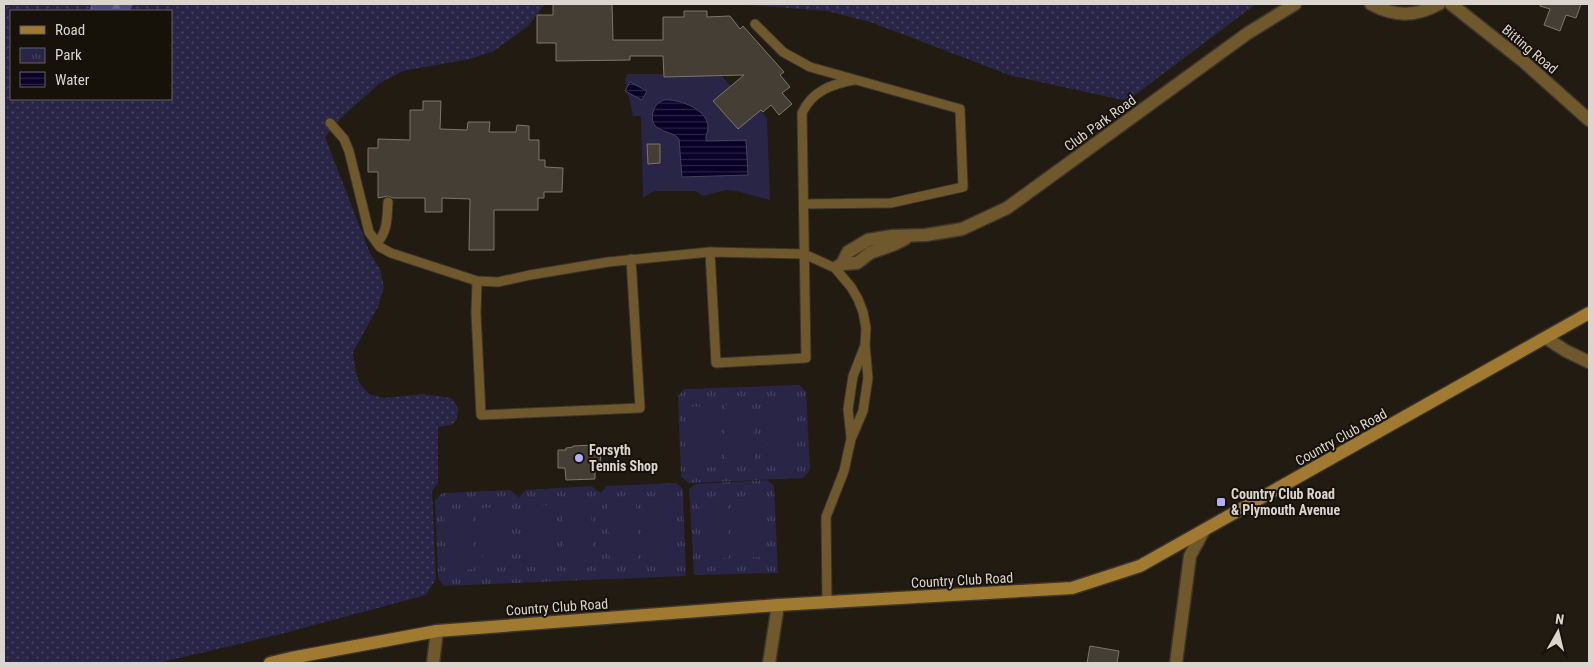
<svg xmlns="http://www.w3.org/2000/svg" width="1593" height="667" font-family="'Roboto Condensed',sans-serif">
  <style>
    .grass { fill: url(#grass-dots); fill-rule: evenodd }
    .forest { fill: url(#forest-firs) }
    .park { fill: url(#park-tufts) }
    .pitch { fill: #282546 }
    .water { fill: url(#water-rules); stroke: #484059 }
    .building { fill: #443e34; stroke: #7d766a }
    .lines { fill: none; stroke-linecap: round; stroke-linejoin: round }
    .service-casing { stroke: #3b352c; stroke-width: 11 }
    .minor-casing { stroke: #3b352c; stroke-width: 15 }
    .secondary-casing { stroke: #3b352c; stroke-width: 15 }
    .service { stroke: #70582d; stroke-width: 9 }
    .minor { stroke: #70582d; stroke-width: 12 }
    .secondary { stroke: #a07a30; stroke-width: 12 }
    .poi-dot { fill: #b2adf9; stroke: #171209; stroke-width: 2 }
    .labels { text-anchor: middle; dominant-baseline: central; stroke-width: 4; stroke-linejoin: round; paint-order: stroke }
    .street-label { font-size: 14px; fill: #dad6cf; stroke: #171209 }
    .poi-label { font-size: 14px; font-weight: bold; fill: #dad6cf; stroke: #171209; text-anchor: start }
  </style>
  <defs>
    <pattern id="grass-dots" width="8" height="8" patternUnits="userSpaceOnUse" patternTransform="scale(1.25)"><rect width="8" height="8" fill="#282546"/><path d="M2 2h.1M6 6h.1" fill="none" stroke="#474460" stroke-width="1.8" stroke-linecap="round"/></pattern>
    <pattern id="forest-firs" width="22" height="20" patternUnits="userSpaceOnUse" patternTransform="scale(1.25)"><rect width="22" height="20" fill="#4d487f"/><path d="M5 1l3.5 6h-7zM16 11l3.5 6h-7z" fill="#666290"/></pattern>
    <pattern id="park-tufts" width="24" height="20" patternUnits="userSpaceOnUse" patternTransform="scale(1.25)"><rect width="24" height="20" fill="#282546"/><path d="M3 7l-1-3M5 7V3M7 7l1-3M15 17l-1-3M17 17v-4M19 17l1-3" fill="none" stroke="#474460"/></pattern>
    <pattern id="water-rules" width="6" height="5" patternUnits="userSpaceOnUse" patternTransform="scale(1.25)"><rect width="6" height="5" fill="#090027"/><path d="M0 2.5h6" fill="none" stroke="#2c2445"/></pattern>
  </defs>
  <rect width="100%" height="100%" fill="#211b12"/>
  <!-- grass -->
  <g class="grass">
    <path d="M4 4H545L528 26 494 51 470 59 403 71 380 83 344 115 325 137 370 253 380 269 384 287 378 307 353 352 356 373 360 384 369 394 384 398 423 394 451 398C459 406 459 411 456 421L451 425 438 427V483L432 491 436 579 426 595 281 634 158 663H4ZM11 11H171V99H11Z"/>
    <path d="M736 4H1256L1127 101 1012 76 873 23 827 11Z"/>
  </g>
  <!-- forest -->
  <path class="forest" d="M91 4H133L130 11H90Z"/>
  <!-- park -->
  <g class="park">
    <path d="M799 385 806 391 810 470 803 478 689 483 681 477 678 396 685 389Z"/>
    <path d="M767 480 774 486 778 573 694 575 689 489 695 484Z"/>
    <path d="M676 483 683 489 686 576 444 586 438 578 435 501 442 493 510 490 519 497 526 490 591 486 601 493 607 486Z"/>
  </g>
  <!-- pitch -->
  <g class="pitch">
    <path d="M719 72 730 86 737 81 767 118 770 200 736 191 726 190 703 196 695 191H656L650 193 643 198 641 116H633L625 80 627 74H664V77Z"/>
    <path d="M794 403 796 464 768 465 766 405Z"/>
    <path d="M752 404 755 465 726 466 724 405Z"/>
    <path d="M715 406 718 467 690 468 687 407Z"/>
    <path d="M763 497 766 557 738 558 735 498Z"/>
    <path d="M727 498 729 558 701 559 699 499Z"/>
    <path d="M673 500 676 561 648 562 645 501Z"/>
    <path d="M636 501 638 562 610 563 608 502Z"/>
    <path d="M591 503 593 564 565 565 562 505Z"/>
    <path d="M553 505 555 565 527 566 525 506Z"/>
    <path d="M509 507 511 567 483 568 481 508Z"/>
    <path d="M472 509 474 569 446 570 444 510Z"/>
  </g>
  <!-- water -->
  <g class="water">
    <path d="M630 82 647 91 642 100 625 91Z"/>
    <path d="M664 100C678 99 702 107 707 122 710 129 705 135 706 141L746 140 748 175 682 177 679 139C671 129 648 133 653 112 654 106 659 102 664 100Z"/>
  </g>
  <!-- building -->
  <g class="building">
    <path d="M553 4H612L613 40H663V17H684V11H707V17L730 16 740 29 743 26 784 72 780 75 790 87 782 93 792 104 779 115 771 105 763 112 761 110 738 129 713 101 744 75 664 77 663 56H630V60L556 61V43H537V15H553Z"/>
    <path d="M1540 4H1581L1576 18 1566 15 1560 31 1544 25 1550 9 1540 6Z"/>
    <path d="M423 101H441L440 129 467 130 468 122H490L489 132H516L517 125 529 126V140H539V160H545V167L563 168 562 192H544V198H538V210H494V250H469L470 199 442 198V212H425V198H393L388 196 378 198V172H368V148H378V139L410 140V110H423Z"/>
    <path d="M647 144H660V163L648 164Z"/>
    <path d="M593 445V447H600L601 466 595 467V479L566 480 565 468H558V450H566V448L573 447V446Z"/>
    <path d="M1090 646 1119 651 1117 663H1087Z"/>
  </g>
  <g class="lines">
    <!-- service casing -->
    <g class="service-casing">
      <g id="service">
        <path d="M755 24 783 52 810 67 960 109 963 187 891 203 804 204"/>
        <path d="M330 123 344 139 349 151 369 232 380 247 391 253 477 281 498 282 530 275 608 262 710 252 804 254 835 268 851 287 858 299 863 312 866 328 865 345 868 378 863 411 851 439 844 471 826 517 827 602"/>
        <path d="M377 243C388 231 387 217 388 202"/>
        <path d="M710 252 716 363 806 358 802 113C812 91 832 84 854 80"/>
        <path d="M477 281 476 313 481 415 640 408 631 259"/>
        <path d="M851 437 848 409 853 376 864 348"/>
      </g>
    </g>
    <!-- minor casing -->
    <g class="minor-casing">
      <g id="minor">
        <path d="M1371 4C1395 17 1415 17 1439 4"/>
        <path d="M1451 4 1523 61 1589 120"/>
        <path d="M842 264 848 252 868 240 892 236 926 235 962 229 1007 208 1248 33 1295 4"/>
        <path d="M837 267 842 264 857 263 870 253 895 244 905 239"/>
        <path d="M1546 338 1566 351 1589 362"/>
        <path d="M433 663 437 631"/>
        <path d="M769 663 778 605"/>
        <path d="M1176 663 1190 556 1203 532"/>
      </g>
    </g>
    <!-- secondary casing -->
    <g class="secondary-casing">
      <path id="secondary" d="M270 663 291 658 437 631 778 605 1072 588 1140 566 1589 313"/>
    </g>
    <!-- service -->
    <use href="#service" class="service"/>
    <!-- minor -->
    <use href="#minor" class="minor"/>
    <!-- secondary -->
    <use href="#secondary" class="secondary"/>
  </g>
  <!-- markers -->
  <g class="poi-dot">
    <circle cx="579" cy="458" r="5"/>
    <rect x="1216" y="497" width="10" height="10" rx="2.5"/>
  </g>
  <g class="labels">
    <!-- street labels -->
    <g class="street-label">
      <text transform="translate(1530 49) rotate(40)">Bitting Road</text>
      <text transform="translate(1100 123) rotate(-36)">Club Park Road</text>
      <text transform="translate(1341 437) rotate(-29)">Country Club Road</text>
      <text transform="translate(962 580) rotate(-3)">Country Club Road</text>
      <text transform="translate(557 607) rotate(-4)">Country Club Road</text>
    </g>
    <!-- poi labels -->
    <g class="poi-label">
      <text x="589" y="450">Forsyth<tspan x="589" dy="16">Tennis Shop</tspan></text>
      <text x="1231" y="494">Country Club Road<tspan x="1231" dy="16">&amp; Plymouth Avenue</tspan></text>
    </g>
  </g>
  <!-- border -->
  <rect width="1593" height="667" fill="none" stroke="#dad6cf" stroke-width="10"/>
  <!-- legend -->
  <rect x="10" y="10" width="162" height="90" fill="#171209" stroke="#656058"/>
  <rect x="20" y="26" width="25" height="8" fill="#a07a30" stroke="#656058"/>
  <text x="55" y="35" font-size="15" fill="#dad6cf">Road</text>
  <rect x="20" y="48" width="25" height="15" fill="url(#park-tufts)" stroke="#656058"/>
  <text x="55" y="60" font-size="15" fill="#dad6cf">Park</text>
  <rect x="20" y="72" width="25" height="15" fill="url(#water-rules)" stroke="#656058"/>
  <text x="55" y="85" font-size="15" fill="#dad6cf">Water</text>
  <!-- north arrow -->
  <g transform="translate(1558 632) rotate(8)" stroke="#171209" stroke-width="4" paint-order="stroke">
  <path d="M0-4L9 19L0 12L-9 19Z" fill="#dad6cf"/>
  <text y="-8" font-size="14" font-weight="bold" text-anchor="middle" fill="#dad6cf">N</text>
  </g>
</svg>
